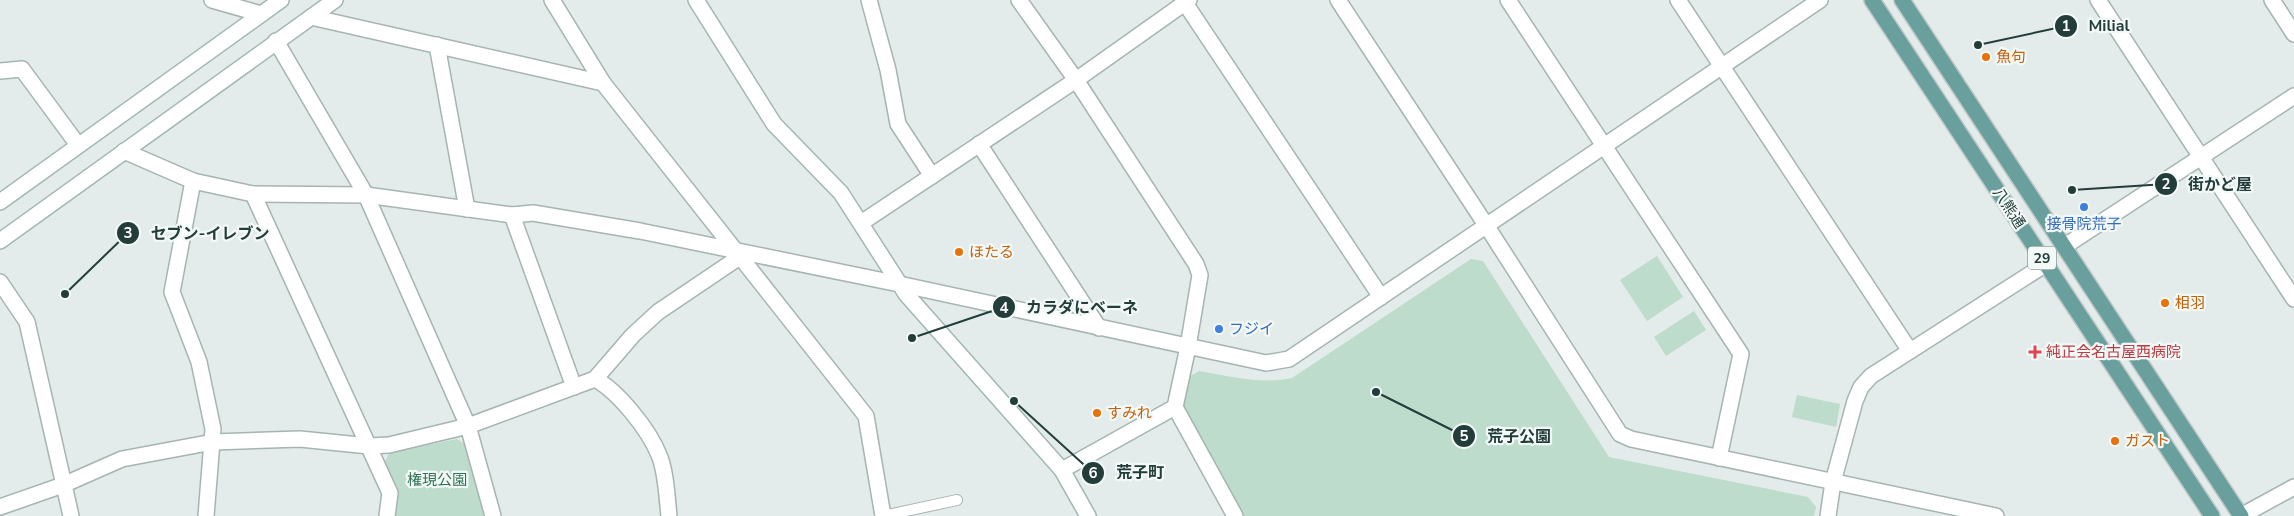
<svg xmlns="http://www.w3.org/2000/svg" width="2294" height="516" font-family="'Nunito Sans','Noto Sans JP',sans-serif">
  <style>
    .green { fill: #bddccc }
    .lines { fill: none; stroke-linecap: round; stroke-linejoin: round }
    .lane-casing { stroke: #a6b4b2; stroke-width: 12 }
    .street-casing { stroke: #a6b4b2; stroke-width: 18 }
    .secondary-casing { stroke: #a2b7b4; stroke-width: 18 }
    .primary-casing { stroke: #c1c9c8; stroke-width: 18 }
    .lane { stroke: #fff; stroke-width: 10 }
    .street { stroke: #fff; stroke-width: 15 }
    .secondary { stroke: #fff; stroke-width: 15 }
    .primary { stroke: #69a09d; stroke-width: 15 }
    .food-dot { fill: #e8710a; stroke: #f3f9f7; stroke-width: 2 }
    .shop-dot { fill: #3f7fe0; stroke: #f3f9f7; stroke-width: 2 }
    .health-dot { fill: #e0444e; stroke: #f3f9f7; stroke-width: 2 }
    .labels { text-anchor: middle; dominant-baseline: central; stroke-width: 4.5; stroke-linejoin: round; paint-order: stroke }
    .shield { fill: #f3f9f7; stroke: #617573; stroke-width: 1 }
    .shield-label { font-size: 14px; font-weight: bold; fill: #233d3b }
    .food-label { font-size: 15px; fill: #c56008; stroke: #f3f9f7; text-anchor: start }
    .street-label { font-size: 15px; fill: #233d3b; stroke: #f3f9f7 }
    .shop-label { font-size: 15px; fill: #366cbe; stroke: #f3f9f7 }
    .health-label { font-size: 15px; fill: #be3a42; stroke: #f3f9f7; text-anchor: start }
    .park-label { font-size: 15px; fill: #2f7257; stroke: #f3f9f7 }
    .leader { fill: none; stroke: #233d3b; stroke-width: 2 }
    .callout-dot { fill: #233d3b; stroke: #f3f9f7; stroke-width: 2 }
    .mark-label { font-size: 15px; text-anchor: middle; font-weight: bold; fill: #fff }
    .callout-label { font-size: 16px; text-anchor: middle; font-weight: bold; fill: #233d3b; stroke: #f3f9f7; stroke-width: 4.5; stroke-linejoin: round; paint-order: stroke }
  </style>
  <rect width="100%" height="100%" fill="#e3ecea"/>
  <!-- green -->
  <g class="green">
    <path d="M1657 256 1683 297 1647 321 1620 280Z"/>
    <path d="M1471 259 1483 261 1609 457 1808 497 1816 507 1814 516H1244L1184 406 1187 378 1199 371C1230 376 1261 385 1292 378Z"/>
    <path d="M1694 311 1706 330 1666 356 1654 337Z"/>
    <path d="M1797 395 1840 404 1836 427 1792 417Z"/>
    <path d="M457 439 465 444 485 516H395L398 489 385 462 389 453Z"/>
  </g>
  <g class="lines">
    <!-- lane casing -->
    <g class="lane-casing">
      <path id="lane" d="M883 516 957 500"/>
    </g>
    <!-- street casing -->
    <g class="street-casing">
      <g id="street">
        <path d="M212 0 261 14"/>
        <path d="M552 0 603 83 866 416 883 516"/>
        <path d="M869 0 888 70 898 124 932 176"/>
        <path d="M1019 0 1076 80 1196 264 1200 275 1188 347 1175 407 1062 470"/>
        <path d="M1183 0 1381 297"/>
        <path d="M1338 0 1486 225 1620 434 1631 439 1996 516"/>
        <path d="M1508 0 1741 354 1719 458"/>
        <path d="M1678 0 1910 351"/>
        <path d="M2098 0 2294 299"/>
        <path d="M2272 0 2294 34"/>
        <path d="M311 17 603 83"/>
        <path d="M276 41 366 195 468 426 493 516"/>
        <path d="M437 45 467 209"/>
        <path d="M0 71 22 69 78 145"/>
        <path d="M979 144 1099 328"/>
        <path d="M124 151 193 181 253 194 366 195 512 215 533 213 640 231 899 284 1266 363 1289 359 1820 0"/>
        <path d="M193 181 172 292 199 362 213 429 206 516"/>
        <path d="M253 194 390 493 387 516"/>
        <path d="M512 215 574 387"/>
        <path d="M861 223 1076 80 1189 0"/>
        <path d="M2065 246 2294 96"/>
        <path d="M0 282 27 322 71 516"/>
        <path d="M595 379C618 391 649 430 659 455 666 471 667 498 669 516"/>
        <path d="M1175 407 1235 516"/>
        <path d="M0 507 63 485 122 459 213 442 300 439 369 446 389 445 468 426 595 379 633 335 658 312 741 256"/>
        <path d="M1828 516 1833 482 1855 401 1861 387 1871 376 2046 264"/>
        <path d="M2241 516 2294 487"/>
      </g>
    </g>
    <!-- secondary casing -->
    <g class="secondary-casing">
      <g id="secondary">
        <path d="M696 0 774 124 841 193 906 294 1062 470 1088 516"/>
        <path d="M0 202 281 0"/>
        <path d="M0 241 335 0"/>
      </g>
    </g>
    <!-- primary casing -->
    <g class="primary-casing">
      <g id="primary">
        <path d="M1872 0 2212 516"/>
        <path d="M1902 0 2241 516"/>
      </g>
    </g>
    <!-- lane -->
    <use href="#lane" class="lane"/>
    <!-- street -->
    <use href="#street" class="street"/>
    <!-- secondary -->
    <use href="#secondary" class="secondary"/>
    <!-- primary -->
    <use href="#primary" class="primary"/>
  </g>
  <!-- markers -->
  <g class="food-dot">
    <circle cx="1986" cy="57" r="5"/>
    <circle cx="959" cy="252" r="5"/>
    <circle cx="2165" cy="303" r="5"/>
    <circle cx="1097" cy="413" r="5"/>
    <circle cx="2115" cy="441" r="5"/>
  </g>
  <g class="shop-dot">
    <circle cx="2084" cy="207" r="5"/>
    <circle cx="1219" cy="329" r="5"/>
  </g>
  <path class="health-dot" d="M2032.5 344.5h5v5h5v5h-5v5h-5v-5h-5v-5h5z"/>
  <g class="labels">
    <!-- shield labels -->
    <rect class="shield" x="2028" y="246.5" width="28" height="23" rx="4"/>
    <g class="shield-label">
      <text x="2042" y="258">29</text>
    </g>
    <!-- food labels -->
    <g class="food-label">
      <text x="1996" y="57">魚句</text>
      <text x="969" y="252">ほたる</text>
      <text x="2175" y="303">相羽</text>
      <text x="1107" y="413">すみれ</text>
      <text x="2125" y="441">ガスト</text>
    </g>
    <!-- street labels -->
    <g class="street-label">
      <text transform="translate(2009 208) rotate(57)">八熊通</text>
    </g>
    <!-- shop labels -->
    <g class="shop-label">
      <text x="2084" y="224">接骨院荒子</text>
      <text x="1229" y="329" text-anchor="start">フジイ</text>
    </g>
    <!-- health labels -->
    <g class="health-label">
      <text x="2046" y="352">純正会名古屋西病院</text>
    </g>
    <!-- park labels -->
    <g class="park-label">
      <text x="437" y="480">権現公園</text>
    </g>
  </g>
  <!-- callouts -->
  <path class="leader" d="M1978 45L2066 26M2072 190L2166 184M65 294L128 233M912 338L1004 307M1376 392L1464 436M1014 401L1093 473"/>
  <g class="callout-dot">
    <circle cx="1978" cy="45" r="5"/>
    <circle cx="2072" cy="190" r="5"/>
    <circle cx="65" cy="294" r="5"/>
    <circle cx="912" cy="338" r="5"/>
    <circle cx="1376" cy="392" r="5"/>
    <circle cx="1014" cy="401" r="5"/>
    <circle cx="2066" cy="26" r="12"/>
    <circle cx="2166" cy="184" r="12"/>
    <circle cx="128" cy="233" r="12"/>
    <circle cx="1004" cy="307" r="12"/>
    <circle cx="1464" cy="436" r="12"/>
    <circle cx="1093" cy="473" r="12"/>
  </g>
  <g class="mark-label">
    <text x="2066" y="31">1</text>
    <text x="2166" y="189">2</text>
    <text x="128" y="238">3</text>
    <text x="1004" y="313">4</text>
    <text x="1464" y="441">5</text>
    <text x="1093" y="478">6</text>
  </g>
  <g class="callout-label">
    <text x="2109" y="31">Milial</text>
    <text x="2220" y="190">街かど屋</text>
    <text x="210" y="239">セブン-イレブン</text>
    <text x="1082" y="313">カラダにベーネ</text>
    <text x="1519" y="442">荒子公園</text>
    <text x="1140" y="478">荒子町</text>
  </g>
</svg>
